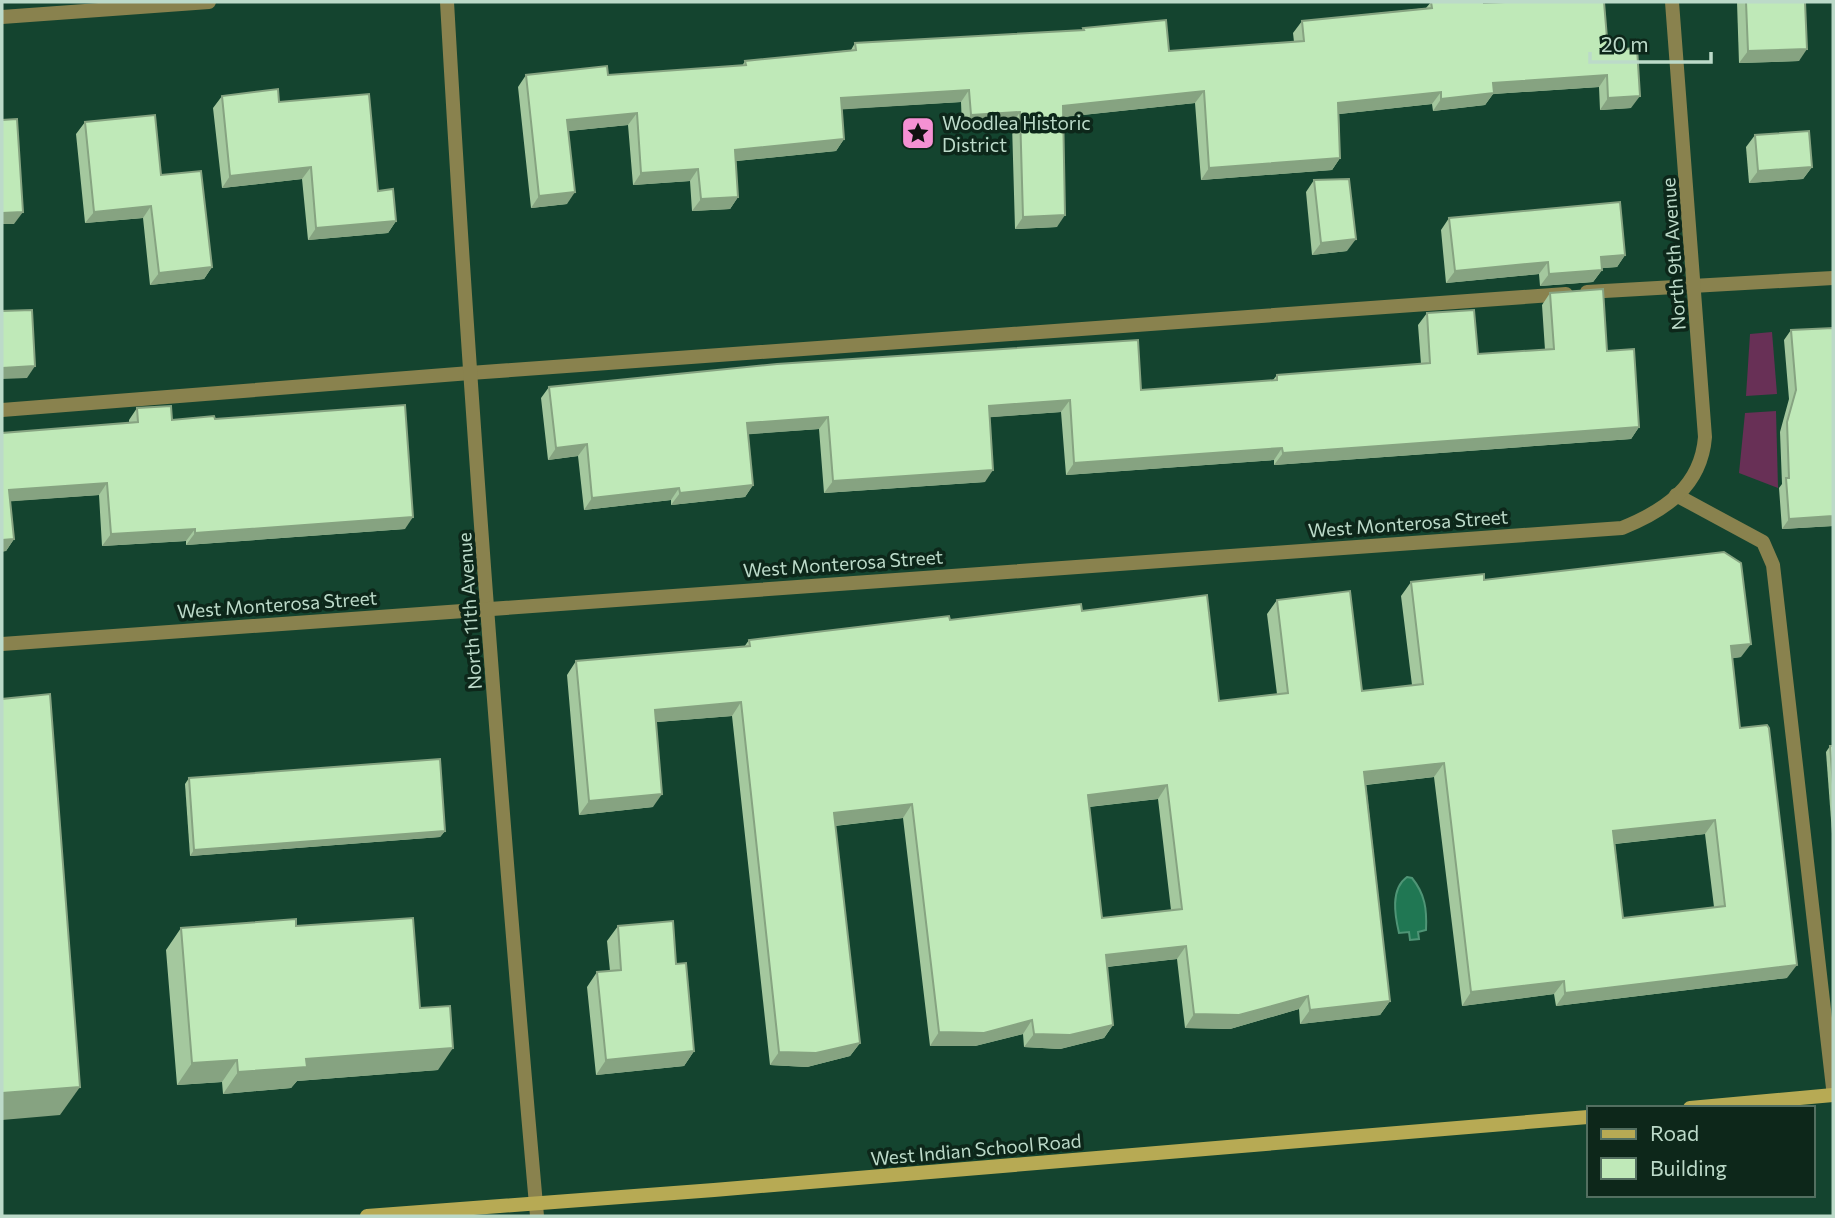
<svg xmlns="http://www.w3.org/2000/svg" width="1835" height="1218" font-family="Commissioner,sans-serif">
  <style>
    .green { fill: #683056 }
    .water { fill: #207753; stroke: #4f9576; stroke-width: 2 }
    .lines { fill: none; stroke-linecap: round; stroke-linejoin: round }
    .service { stroke: #89824e; stroke-width: 14 }
    .minor { stroke: #89824e; stroke-width: 14 }
    .secondary { stroke: #b7aa54; stroke-width: 14 }
    .wall { fill: #a4c89e; fill-rule: evenodd }
    .shaded-wall { fill: #86a381 }
    .building { fill: #bfe9b8; stroke: #86a381; stroke-width: 2; fill-rule: evenodd }
    .labels { text-anchor: middle; dominant-baseline: central; stroke-width: 7; stroke-linejoin: round; paint-order: stroke }
    .poi-label { font-size: 19px; fill: #bcdac9; stroke: #0d271a; text-anchor: start }
    .street-label { font-size: 19px; fill: #bcdac9; stroke: #0d271a }
  </style>
  <rect width="100%" height="100%" fill="#14442f"/>
  <!-- green -->
  <g class="green">
    <path d="M1772 332 1777 394 1746 396 1750 334Z"/>
    <path d="M1776 411 1778 488 1739 473 1745 413Z"/>
  </g>
  <!-- water -->
  <path class="water" d="M1407 877 1412 878C1425 894 1427 909 1426 930L1418 932 1419 939 1410 940 1409 932 1399 933C1395 916 1390 889 1407 877Z"/>
  <g class="lines">
    <!-- service -->
    <g class="service">
      <path d="M1587 292 1833 278"/>
      <path d="M2 410 470 373 1566 294"/>
      <path d="M1676 495 1763 542 1773 565 1833 1088"/>
    </g>
    <!-- minor -->
    <g class="minor">
      <path d="M447 2C470 407 501 812 537 1216"/>
      <path d="M2 17 209 2"/>
      <path d="M2 644 1622 528C1664 511 1701 487 1705 437L1672 2"/>
    </g>
    <!-- secondary -->
    <g class="secondary">
      <path d="M1690 1108 1833 1095"/>
      <path d="M367 1216 714 1190 1588 1117"/>
    </g>
  </g>
  <!-- wall -->
  <g class="wall">
    <path d="M1431 2 1484 3 1608 50 1631 108 1600 110 1599 87 1493 94 1485 105 1433 111 1432 104 1339 114 1340 158 1332 170 1201 180 1195 103 1063 117 1057 227 1015 229 1012 124 962 127 961 102 842 109 844 139 836 151 736 161 738 197 730 209 692 211 690 181 633 185 628 125 568 131 567 204 531 208 518 87 526 75H608L742 66 745 61 851 50 855 43 1082 30 1083 28 1169 51 1294 42 1293 33 1302 21 1426 8Z"/>
    <path d="M1737 2H1805L1799 61 1739 63Z"/>
    <path d="M222 96 279 102 378 191 396 221 388 233 308 240 302 179 222 188 213 108Z"/>
    <path d="M85 122 161 175 212 267 204 279 150 285 143 218 85 223 76 134Z"/>
    <path d="M1755 135 1812 167 1803 179 1749 183 1746 147Z"/>
    <path d="M1314 180 1347 251 1312 255 1306 192Z"/>
    <path d="M1449 218 1625 255 1617 267 1601 268 1602 270 1593 282 1540 286 1539 274 1446 283 1441 230Z"/>
    <path d="M1550 293 1607 351 1639 427 1631 439 1274 465V460L1066 475 1061 412 990 417 985 482 824 493 819 429 748 434 753 485 745 497 671 505V500L584 510 578 456 548 460 541 398 549 387 1141 390 1273 380 1277 375 1421 364 1418 325 1427 313 1478 354 1545 350 1542 305Z"/>
    <path d="M1833 328V526L1782 529 1779 488 1782 484 1780 432 1789 399 1784 340 1791 330Z"/>
    <path d="M137 408 172 420 215 419 405 529 186 545V541L102 546 99 495 10 501 14 539 6 551 2 433 129 423V420Z"/>
    <path d="M1484 580 1741 657 1732 658 1740 728 1787 978 1556 1006 1554 994 1462 1006 1434 777 1366 785 1390 1001 1380 1015 1300 1024 1299 1009 1230 1029 1185 1028 1177 959 1107 967 1113 1025 1104 1038 1060 1049 1024 1047 1023 1034 975 1046H930L903 818 835 826 860 1043 850 1056 807 1067 770 1065 732 716 656 722 653 807 579 815 567 675 576 661 744 647 749 640 950 620 1082 611 1219 701 1277 694 1267 614 1277 600 1362 691 1412 685 1401 596 1411 582ZM1158 799 1171 910 1102 918 1089 807ZM1705 834 1714 907 1623 918 1615 844Z"/>
    <path d="M1830 746H1833V847L1826 752Z"/>
    <path d="M189 778 445 831 440 837 190 856 185 784Z"/>
    <path d="M296 926 420 1008 438 1070 297 1081 291 1088 223 1094 222 1082 177 1085 166 950 181 928Z"/>
    <path d="M618 926 676 964 694 1051 684 1066 596 1075 587 987 597 972 610 971 607 941Z"/>
  </g>
  <!-- shaded-wall -->
  <g class="shaded-wall">
    <path d="M1807 49 1799 61 1739 63 1748 51Z"/>
    <path d="M1607 75 1599 87 1493 94 1485 105 1433 111 1441 99 1493 83Z"/>
    <path d="M969 90 961 102 833 110 841 98Z"/>
    <path d="M1204 91 1195 103 1055 118 1063 106Z"/>
    <path d="M1441 92 1432 104 1330 115 1338 103Z"/>
    <path d="M1640 96 1631 108 1600 110 1608 98Z"/>
    <path d="M1020 112 1012 124 962 127 971 115Z"/>
    <path d="M637 113 628 125 559 132 567 120Z"/>
    <path d="M844 139 836 151 726 162 735 150Z"/>
    <path d="M1340 158 1332 170 1201 180 1209 168Z"/>
    <path d="M311 167 302 179 222 188 230 176Z"/>
    <path d="M1812 167 1803 179 1749 183 1758 171Z"/>
    <path d="M698 169 690 181 633 185 641 173Z"/>
    <path d="M575 192 567 204 531 208 539 196Z"/>
    <path d="M738 197 730 209 692 211 701 199Z"/>
    <path d="M151 206 143 218 85 223 94 212Z"/>
    <path d="M23 212 14 224H2V213Z"/>
    <path d="M1065 215 1057 227 1015 229 1023 217Z"/>
    <path d="M396 221 388 233 308 240 316 228Z"/>
    <path d="M1356 239 1347 251 1312 255 1321 243Z"/>
    <path d="M1625 255 1617 267 1592 269 1601 257Z"/>
    <path d="M1548 262 1539 274 1446 283 1455 271Z"/>
    <path d="M212 267 204 279 150 285 159 273Z"/>
    <path d="M1602 270 1593 282 1540 286 1549 274Z"/>
    <path d="M35 366 27 378 2 379V368Z"/>
    <path d="M1070 400 1061 412 980 418 989 406Z"/>
    <path d="M828 417 819 429 739 435 747 423Z"/>
    <path d="M1639 427 1631 439 1274 465 1283 453Z"/>
    <path d="M587 444 578 456 548 460 556 448Z"/>
    <path d="M1282 448 1274 460 1066 475 1074 463Z"/>
    <path d="M993 470 985 482 824 493 833 481Z"/>
    <path d="M107 483 99 495 2 502 9 490Z"/>
    <path d="M753 485 745 497 671 505 680 493Z"/>
    <path d="M679 488 671 500 584 510 592 498Z"/>
    <path d="M1833 516V526L1782 529 1789 519Z"/>
    <path d="M413 517 405 529 186 545 195 533Z"/>
    <path d="M195 529 186 541 102 546 111 534Z"/>
    <path d="M14 539 6 551 2 552V540Z"/>
    <path d="M1751 644 1741 657 1722 660 1731 646Z"/>
    <path d="M741 702 732 716 645 723 655 710Z"/>
    <path d="M1444 763 1434 777 1355 786 1364 772Z"/>
    <path d="M1167 785 1158 799 1078 808 1088 795Z"/>
    <path d="M662 794 653 807 579 815 589 801Z"/>
    <path d="M912 804 903 818 824 827 834 813Z"/>
    <path d="M1715 820 1705 834 1604 845 1613 831Z"/>
    <path d="M445 831 440 837 190 856 194 850Z"/>
    <path d="M1186 946 1177 959 1096 968 1106 955Z"/>
    <path d="M1797 965 1787 978 1556 1006 1565 993Z"/>
    <path d="M1564 981 1554 994 1462 1006 1471 992Z"/>
    <path d="M1308 996 1299 1009 1230 1029 1185 1028 1194 1014Z"/>
    <path d="M1390 1001 1380 1015 1300 1024 1310 1010Z"/>
    <path d="M1032 1020 1023 1034 975 1046H930L939 1032Z"/>
    <path d="M1113 1025 1104 1038 1060 1049 1024 1047 1034 1034Z"/>
    <path d="M860 1043 850 1056 807 1067 770 1065 779 1052Z"/>
    <path d="M453 1048 438 1070 297 1081 291 1088 223 1094 238 1072 306 1059Z"/>
    <path d="M694 1051 684 1066 596 1075 606 1060Z"/>
    <path d="M237 1060 222 1082 177 1085 192 1063Z"/>
    <path d="M80 1087 60 1115 2 1120V1093Z"/>
  </g>
  <!-- building -->
  <g class="building">
    <path d="M1431 2H1484V3L1505 2H1604L1608 50 1637 48 1640 96 1608 98 1607 75 1493 83 1494 93 1441 99V92L1338 103 1340 158 1209 168 1204 91 1063 106 1065 215 1023 217 1020 112 971 115 969 90 841 98 844 139 735 150 738 197 701 199 698 169 641 173 637 113 567 120 575 192 539 196 526 75 607 66 608 75 746 65 745 61 856 50 855 43 1084 30 1083 28 1166 20 1169 51 1304 41 1302 21 1432 8Z"/>
    <path d="M1746 2H1805L1807 49 1748 51Z"/>
    <path d="M278 89 279 102 369 94 378 191 393 189 396 221 316 228 311 167 230 176 222 96Z"/>
    <path d="M155 115 161 175 201 171 212 267 159 273 151 206 94 212 85 122Z"/>
    <path d="M17 119 23 212 2 213V120Z"/>
    <path d="M1809 131 1812 167 1758 171 1755 135Z"/>
    <path d="M1349 179 1356 239 1321 243 1314 180Z"/>
    <path d="M1620 202 1625 255 1601 257 1602 270 1549 274 1548 262 1455 271 1449 218Z"/>
    <path d="M1603 289 1607 351 1634 349 1639 427 1283 453 1282 448 1074 463 1070 400 989 406 993 470 833 481 828 417 747 423 753 485 680 493 679 488 592 498 587 444 556 448 549 387 777 364 1138 340 1141 390 1277 380V375L1430 363 1427 313 1474 310 1478 354 1554 349 1550 293Z"/>
    <path d="M32 310 35 366 2 368V311Z"/>
    <path d="M1833 328V516L1789 519 1786 478H1789L1787 422 1796 390 1791 330Z"/>
    <path d="M405 405 413 517 195 533V529L111 534 107 483 9 490 14 539 2 540V433L138 422 137 408 171 406 172 420 214 416 215 419Z"/>
    <path d="M1724 552 1741 563 1751 644 1731 646 1740 728 1767 725 1769 728 1797 965 1565 993 1564 981 1471 992 1444 763 1364 772 1390 1001 1310 1010 1308 996 1239 1015 1194 1014 1186 946 1106 955 1113 1025 1070 1035 1034 1034 1032 1020 984 1033 939 1032 912 804 834 813 860 1043 816 1053 779 1052 741 702 655 710 662 794 589 801 576 661 750 646 749 640 949 616 950 620 1081 604 1082 611 1207 595 1219 701 1288 693 1277 600 1350 591 1362 691 1423 684 1411 582 1484 574V580ZM1167 785 1182 909 1102 918 1088 795ZM1715 820 1725 906 1623 918 1613 831Z"/>
    <path d="M50 694 80 1087 2 1093V699Z"/>
    <path d="M1830 746H1833V785Z"/>
    <path d="M440 759 445 831 194 850 189 778Z"/>
    <path d="M413 918 420 1008 450 1006 453 1048 306 1059 307 1067 238 1072 237 1060 192 1063 181 928 296 919V926Z"/>
    <path d="M673 921 676 964 686 963 694 1051 606 1060 597 972 621 970 618 926Z"/>
  </g>
  <!-- icons -->
  <defs>
    <g id="sight-square" transform="scale(1.75)"><rect x="-9" y="-9" width="18" height="18" rx="4" fill="#f591d3" stroke="#0d271a"/><path d="M0-6L1.8-2.2L6-1.7L2.9 1.2L3.7 5.4L0 3.3L-3.7 5.4L-2.9 1.2L-6-1.7L-1.8-2.2Z" fill="#111"/></g>
  </defs>
  <g fill-rule="evenodd">
    <use href="#sight-square" x="918" y="133"/>
  </g>
  <g class="labels">
    <!-- poi labels -->
    <g class="poi-label">
      <text x="942" y="122">Woodlea Historic<tspan x="942" dy="22">District</tspan></text>
    </g>
    <!-- street labels -->
    <g class="street-label">
      <text transform="translate(1673 254) rotate(-94)">North 9th Avenue</text>
      <text transform="translate(1408 523) rotate(-4)">West Monterosa Street</text>
      <text transform="translate(843 563) rotate(-4)">West Monterosa Street</text>
      <text transform="translate(277 604) rotate(-4)">West Monterosa Street</text>
      <text transform="translate(469 611) rotate(-94)">North 11th Avenue</text>
      <text transform="translate(976 1149) rotate(-5)">West Indian School Road</text>
    </g>
  </g>
  <!-- border -->
  <rect width="1835" height="1218" fill="none" stroke="#bcdac9" stroke-width="7"/>
  <!-- legend -->
  <rect x="1587" y="1106" width="228" height="91" fill="#0d271a" stroke="#536f60" stroke-width="2"/>
  <rect x="1601" y="1129" width="35" height="10" fill="#b7aa54" stroke="#536f60" stroke-width="2"/>
  <text x="1650" y="1141" font-size="21" fill="#bcdac9">Road</text>
  <rect x="1601" y="1158" width="35" height="21" fill="#bfe9b8" stroke="#536f60" stroke-width="2"/>
  <text x="1650" y="1176" font-size="21" fill="#bcdac9">Building</text>
  <!-- scale -->
  <path d="M1590 52v10h121v-10" fill="none" stroke="#bcdac9" stroke-width="3.5"/>
  <text x="1601" y="52" font-size="21" fill="#bcdac9" stroke="#0d271a" stroke-width="5" paint-order="stroke">20 m</text>
</svg>
